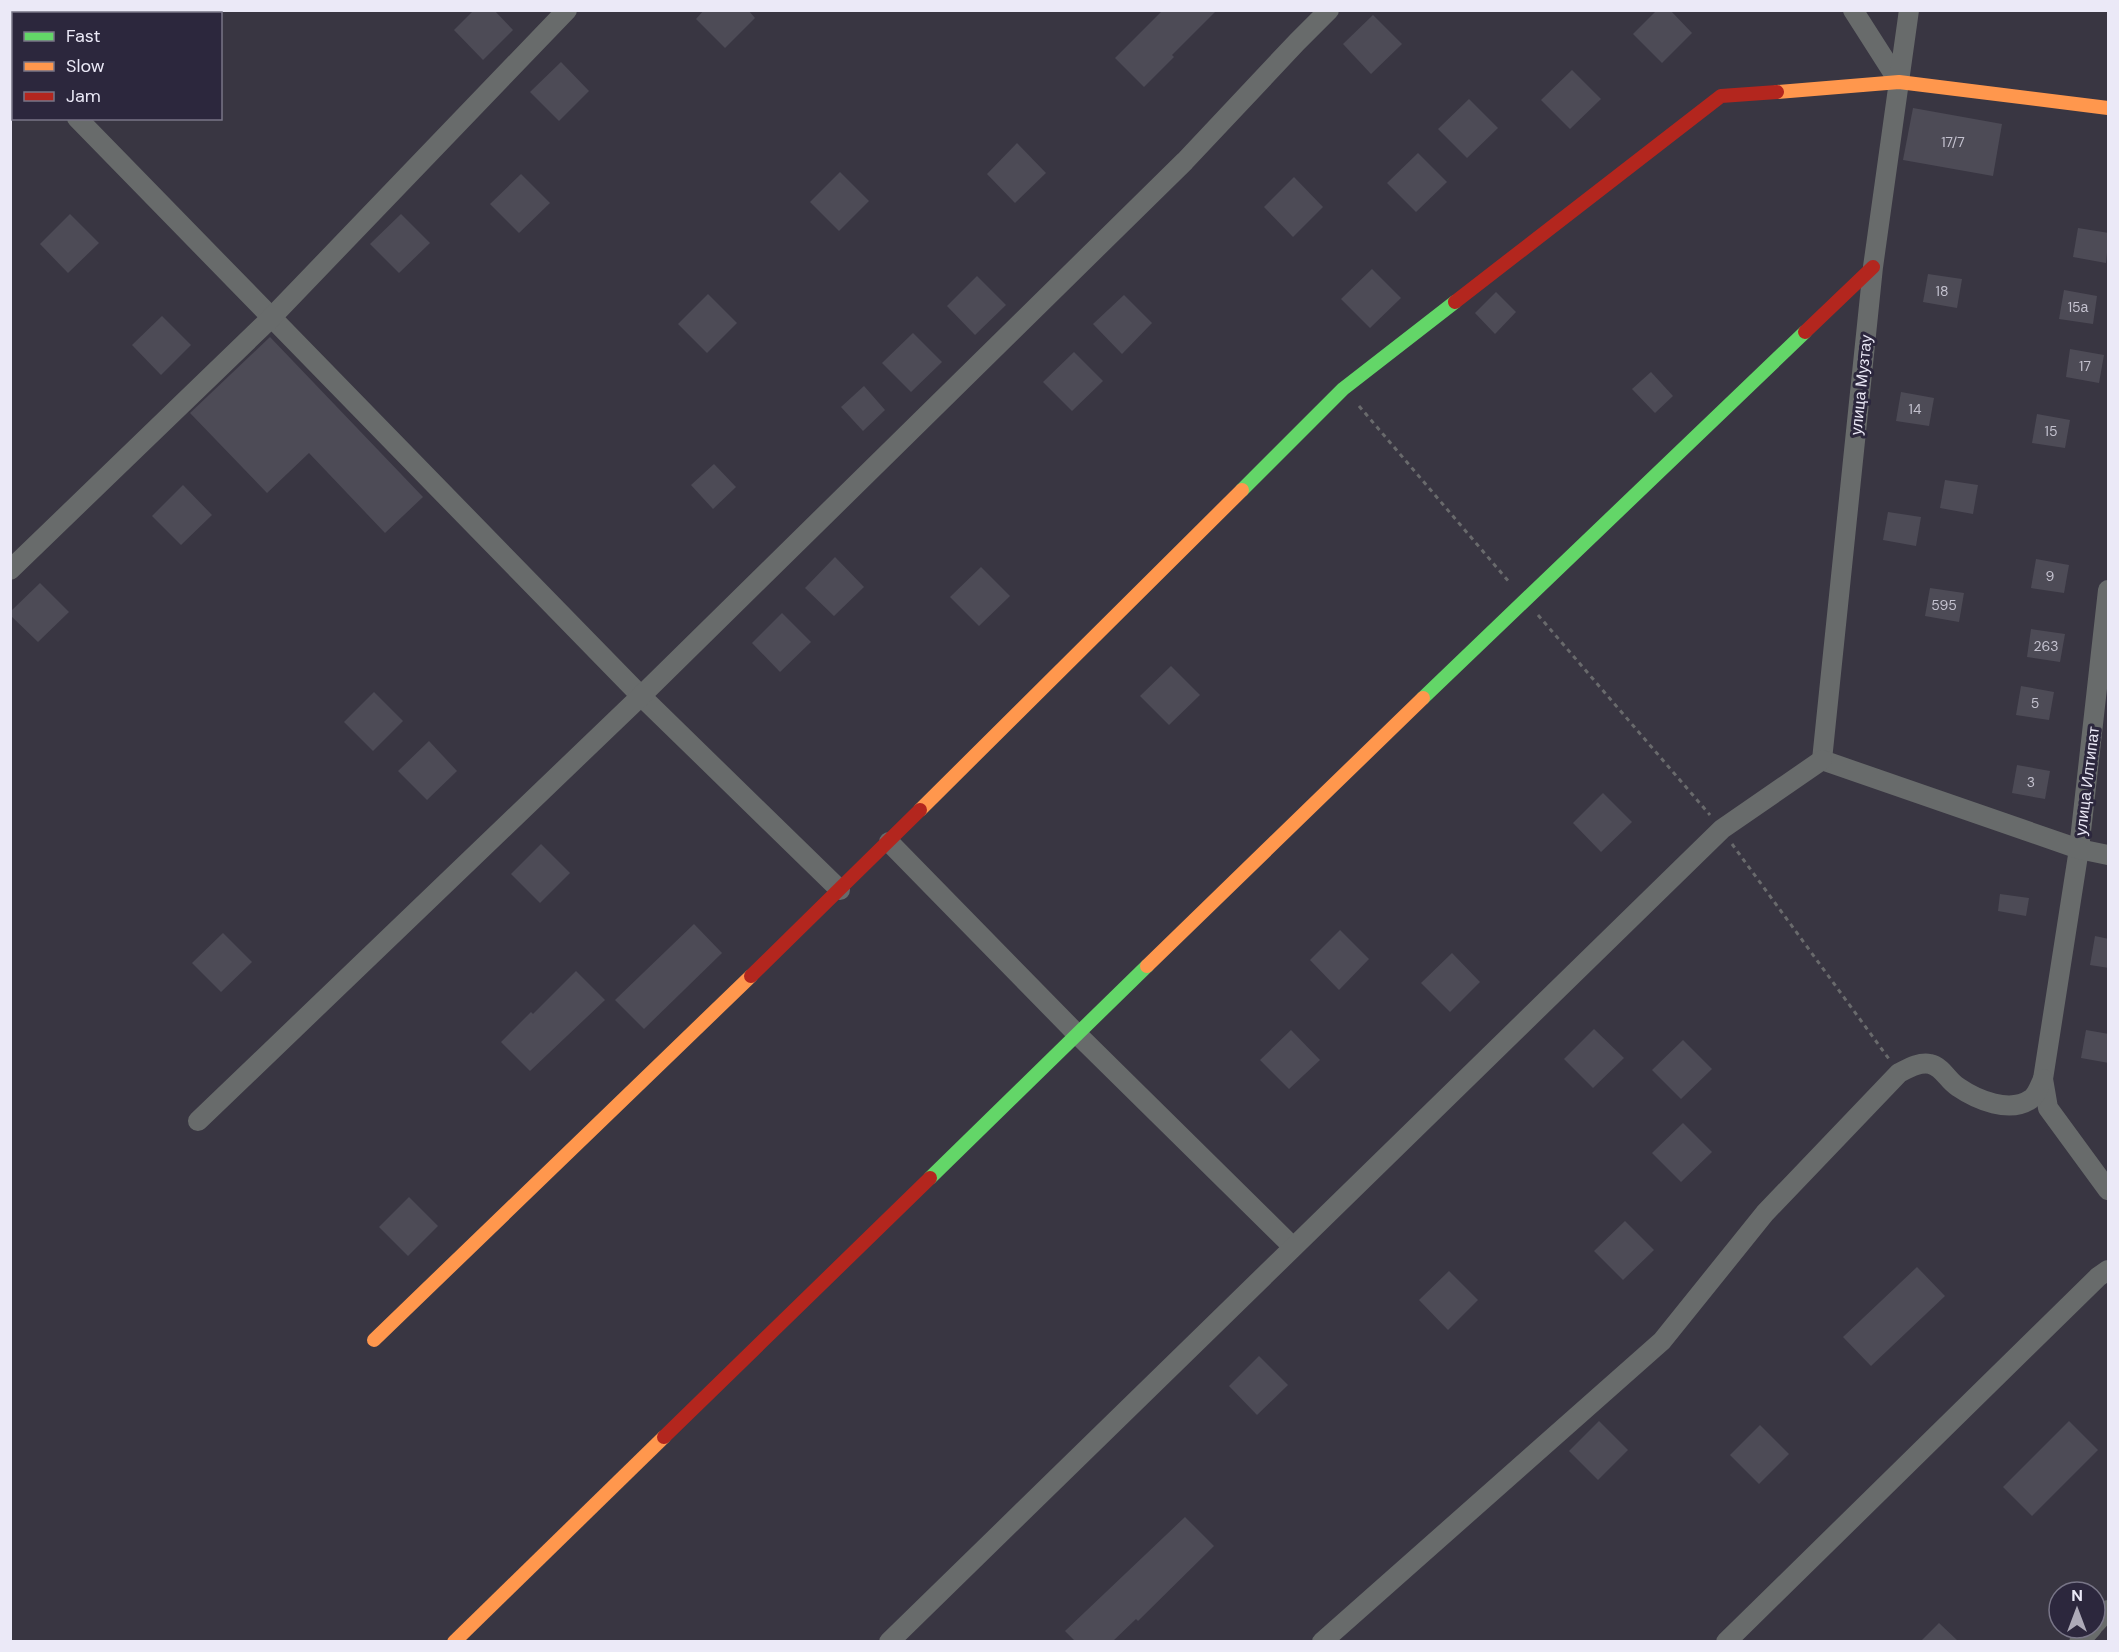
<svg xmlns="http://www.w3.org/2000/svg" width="2119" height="1652" font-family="'DM Sans',sans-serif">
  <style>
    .building { fill: #4d4b56 }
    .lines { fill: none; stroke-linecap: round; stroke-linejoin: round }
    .path { stroke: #696a6c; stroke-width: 3; stroke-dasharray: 4.5 4.5; stroke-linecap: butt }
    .street { stroke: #686b6b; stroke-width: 20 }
    .fast { stroke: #63d668; stroke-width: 14 }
    .slow { stroke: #ff974d; stroke-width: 14 }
    .jam { stroke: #b3261e; stroke-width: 14 }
    .labels { text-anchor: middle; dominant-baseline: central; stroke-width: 6; stroke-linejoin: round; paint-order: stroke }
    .number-label { font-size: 14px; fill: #c4c2cf }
    .street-label { font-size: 16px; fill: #ebe9f7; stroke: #2c273d }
  </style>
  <rect width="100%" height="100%" fill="#393642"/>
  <!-- building -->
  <g class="building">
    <path d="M474 10H494L513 30 483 60 454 30Z"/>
    <path d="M704 10H748L755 18 725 48 696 19Z"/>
    <path d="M1163 10H1217L1172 55 1174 57 1144 87 1115 58Z"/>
    <path d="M1657 10H1670L1692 33 1662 63 1633 34Z"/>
    <path d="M1373 15 1402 44 1371 74 1343 44Z"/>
    <path d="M561 62 589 91 559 121 530 92Z"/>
    <path d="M1572 70 1601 99 1570 129 1541 100Z"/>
    <path d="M1469 99 1498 128 1467 158 1438 129Z"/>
    <path d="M1913 108 2002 124 1993 176 1903 160Z"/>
    <path d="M1017 143 1046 173 1015 203 987 174Z"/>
    <path d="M1418 153 1447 182 1416 212 1387 183Z"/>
    <path d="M840 172 869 201 839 231 810 202Z"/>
    <path d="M521 174 550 203 519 233 490 204Z"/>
    <path d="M1294 177 1323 207 1293 237 1264 207Z"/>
    <path d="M70 214 99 243 68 273 40 244Z"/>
    <path d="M401 214 430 243 399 273 370 244Z"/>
    <path d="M2078 228 2109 233 2106 263 2073 257Z"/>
    <path d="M1372 269 1401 298 1370 328 1341 299Z"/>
    <path d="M1928 274 1962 279 1957 308 1923 302Z"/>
    <path d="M977 276 1006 305 975 335 947 306Z"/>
    <path d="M2064 290 2097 296 2093 324 2059 319Z"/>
    <path d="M1496 292 1516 312 1495 334 1475 313Z"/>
    <path d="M708 294 737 323 707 353 678 324Z"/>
    <path d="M1124 295 1152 323 1122 354 1093 324Z"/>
    <path d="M162 316 191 345 161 375 132 345Z"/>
    <path d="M913 333 942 362 911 392 882 363Z"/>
    <path d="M270 337 423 497 385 533 309 453 267 493 190 413Z"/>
    <path d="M2070 349 2104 355 2099 383 2066 377Z"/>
    <path d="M1074 352 1103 381 1072 411 1043 382Z"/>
    <path d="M1651 372 1673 396 1655 413 1632 389Z"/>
    <path d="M864 386 885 410 863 431 841 407Z"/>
    <path d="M1901 392 1934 398 1929 426 1896 421Z"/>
    <path d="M2037 414 2070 420 2065 448 2032 443Z"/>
    <path d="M714 464 736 487 713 509 691 485Z"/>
    <path d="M1945 480 1978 485 1973 514 1940 508Z"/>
    <path d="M183 485 212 515 181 545 152 516Z"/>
    <path d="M1888 512 1921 517 1916 546 1883 540Z"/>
    <path d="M835 557 864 587 834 616 805 588Z"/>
    <path d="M2036 559 2069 565 2064 593 2031 588Z"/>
    <path d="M981 567 1010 596 979 626 950 597Z"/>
    <path d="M40 583 69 612 38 642 10 615V612Z"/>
    <path d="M1930 588 1964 593 1959 622 1925 616Z"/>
    <path d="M782 613 811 642 780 672 752 643Z"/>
    <path d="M2031 629 2065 634 2060 662 2027 657Z"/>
    <path d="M1171 666 1200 695 1169 725 1140 696Z"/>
    <path d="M2021 686 2054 692 2049 720 2016 715Z"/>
    <path d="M374 692 403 721 373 751 344 722Z"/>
    <path d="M429 741 457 771 427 800 398 771Z"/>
    <path d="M2017 765 2050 771 2045 799 2012 793Z"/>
    <path d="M1603 793 1632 822 1601 852 1573 823Z"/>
    <path d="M541 844 570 873 540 903 511 874Z"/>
    <path d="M2000 894 2029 898 2026 916 1998 911Z"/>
    <path d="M694 924 722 953 644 1029 615 1000Z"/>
    <path d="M1340 930 1369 959 1339 990 1310 960Z"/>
    <path d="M223 933 252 962 221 992 192 963Z"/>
    <path d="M2095 936 2109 939V968L2090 965Z"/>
    <path d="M1452 953 1480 982 1450 1012 1421 983Z"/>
    <path d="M576 971 605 1000 530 1071 501 1042 531 1012 533 1014Z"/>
    <path d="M1594 1029 1624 1058 1593 1088 1564 1059Z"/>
    <path d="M1291 1030 1320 1060 1289 1089 1260 1060Z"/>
    <path d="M2086 1030 2109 1034V1063L2081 1058Z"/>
    <path d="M1683 1040 1712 1069 1681 1099 1652 1070Z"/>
    <path d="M1683 1123 1712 1152 1681 1182 1652 1153Z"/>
    <path d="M409 1197 438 1226 408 1256 379 1227Z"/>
    <path d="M1625 1221 1654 1250 1623 1280 1594 1251Z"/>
    <path d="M1917 1267 1945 1296 1871 1366 1843 1337Z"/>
    <path d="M1449 1271 1478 1300 1448 1330 1419 1300Z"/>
    <path d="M1259 1356 1288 1385 1257 1415 1229 1386Z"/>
    <path d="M1599 1421 1628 1450 1598 1480 1569 1451Z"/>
    <path d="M2069 1421 2098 1450 2032 1516 2003 1487Z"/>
    <path d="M1760 1425 1789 1454 1759 1484 1730 1455Z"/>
    <path d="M1185 1517 1214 1546 1138 1621 1136 1619 1113 1641H1075L1065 1631Z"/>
    <path d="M1939 1623 1958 1641H1921Z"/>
  </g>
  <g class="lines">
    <!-- path -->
    <g class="path">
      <path d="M1359 406 1510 583"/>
      <path d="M1538 615 1710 815"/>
      <path d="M1732 844 1889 1059"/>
    </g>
    <!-- street -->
    <g class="street">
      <path d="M1853 10 1899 82"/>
      <path d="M76 14 79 10"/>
      <path d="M10 79 14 76"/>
      <path d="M77 118 641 696 840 890"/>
      <path d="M10 570 270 319 567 10"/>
      <path d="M2108 590 2079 849 2043 1079 2048 1108 2108 1190"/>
      <path d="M1822 760 1873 267 1909 10"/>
      <path d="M1822 760 2079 849 2108 855"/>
      <path d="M889 842 1077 1034 1293 1247"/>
      <path d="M198 1121 641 696 1185 161 1297 42 1329 10"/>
      <path d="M2095 1624 2108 1610"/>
      <path d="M889 1642 1722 829 1822 760"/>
      <path d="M1322 1642 1662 1341 1765 1213 1899 1073C1909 1068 1919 1062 1930 1064 1943 1067 1947 1080 1958 1087 1977 1100 2010 1114 2031 1099 2037 1095 2040 1085 2043 1079"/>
      <path d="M1726 1642 2098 1277 2108 1270"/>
      <path d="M2079 1642 2092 1628"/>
    </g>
    <!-- fast -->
    <g class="fast">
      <path d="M1242 490 1343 389 1455 302"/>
      <path d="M1423 698 1805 332"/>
      <path d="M930 1178 1147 966"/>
    </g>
    <!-- slow -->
    <g class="slow">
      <path d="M1777 92 1899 82 2108 108"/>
      <path d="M920 810 1242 490"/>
      <path d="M1147 966 1423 698"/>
      <path d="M374 1340 751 976"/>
      <path d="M454 1642 664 1437"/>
    </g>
    <!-- jam -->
    <g class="jam">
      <path d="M1455 302 1721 96 1777 92"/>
      <path d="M1805 332 1873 267"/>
      <path d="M751 976 920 810"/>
      <path d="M664 1437 930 1178"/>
    </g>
  </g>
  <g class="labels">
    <!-- number labels -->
    <g class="number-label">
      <text x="1953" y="142">17/7</text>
      <text x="1942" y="291">18</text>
      <text x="2078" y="307">15а</text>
      <text x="2085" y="366">17</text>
      <text x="1915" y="409">14</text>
      <text x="2051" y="431">15</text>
      <text x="2050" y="576">9</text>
      <text x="1944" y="605">595</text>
      <text x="2046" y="646">263</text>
      <text x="2035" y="703">5</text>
      <text x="2031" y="782">3</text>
    </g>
    <!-- street labels -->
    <g class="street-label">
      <text transform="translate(1861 385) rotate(-84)">улица Музтау</text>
      <text transform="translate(2087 781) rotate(-83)">улица Илтипат</text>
    </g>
  </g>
  <!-- border -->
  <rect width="2119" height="1652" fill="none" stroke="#ebe9f7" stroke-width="24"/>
  <!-- legend -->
  <rect x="12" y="12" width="210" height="108" fill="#2c273d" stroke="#787587" stroke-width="1.5"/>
  <rect x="24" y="32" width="30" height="9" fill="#63d668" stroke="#787587" stroke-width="1.5"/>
  <text x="66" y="42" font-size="18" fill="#ebe9f7">Fast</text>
  <rect x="24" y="62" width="30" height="9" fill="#ff974d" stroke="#787587" stroke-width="1.5"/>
  <text x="66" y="72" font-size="18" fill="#ebe9f7">Slow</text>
  <rect x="24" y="92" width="30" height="9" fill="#b3261e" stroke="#787587" stroke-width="1.5"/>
  <text x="66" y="102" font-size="18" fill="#ebe9f7">Jam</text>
  <!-- north arrow -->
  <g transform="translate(2077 1610)"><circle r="28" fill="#2c273d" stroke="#787587" stroke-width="1.5"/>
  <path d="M0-4.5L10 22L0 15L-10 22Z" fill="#adaab8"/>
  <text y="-9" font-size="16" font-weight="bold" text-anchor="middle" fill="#ebe9f7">N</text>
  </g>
</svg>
